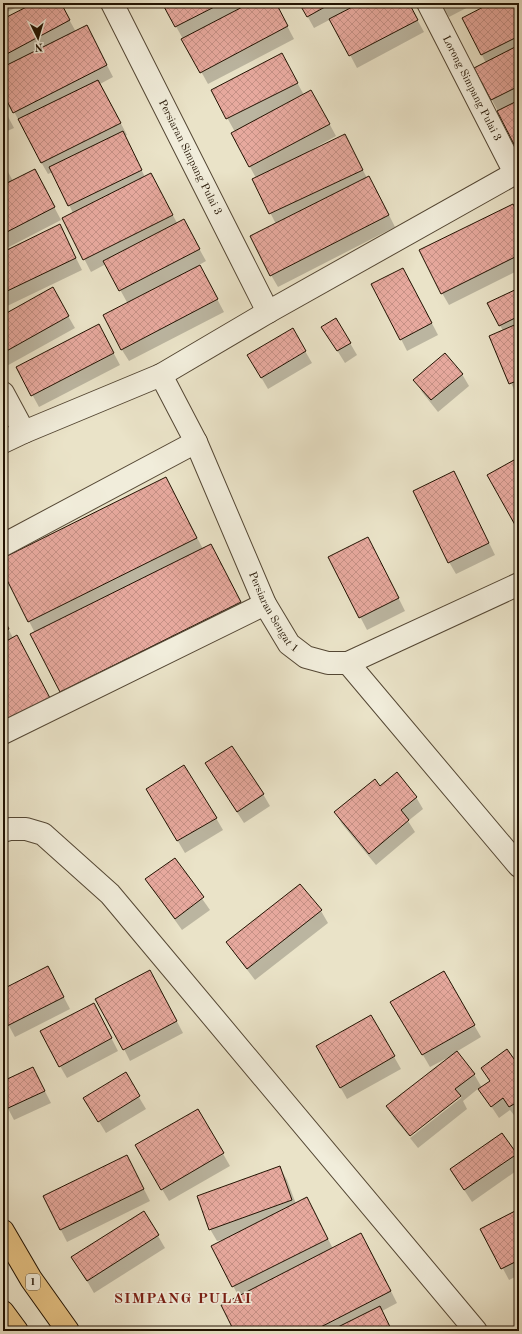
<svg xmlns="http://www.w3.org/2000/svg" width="522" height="1334" font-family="'Old Standard TT',serif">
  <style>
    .shadow { fill: #0003 }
    .building { fill: url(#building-cross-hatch); stroke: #221302 }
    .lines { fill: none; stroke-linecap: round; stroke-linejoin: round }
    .minor-casing { stroke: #544734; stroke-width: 24 }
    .highway-casing { stroke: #221302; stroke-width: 24 }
    .minor { stroke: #f1eddb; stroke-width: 22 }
    .highway { stroke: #e5c284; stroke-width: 22 }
    .labels { text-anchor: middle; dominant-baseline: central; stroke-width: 3.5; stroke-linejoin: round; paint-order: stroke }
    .shield { fill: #f1eddb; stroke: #605443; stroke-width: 1 }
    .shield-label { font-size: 10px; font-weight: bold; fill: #221302 }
    .street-label { font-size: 11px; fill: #221302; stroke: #f1eddb }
    .district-label { font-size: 15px; font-weight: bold; letter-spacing: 1px; fill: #7a1f14; stroke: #f1eddb }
  </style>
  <defs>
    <pattern id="building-cross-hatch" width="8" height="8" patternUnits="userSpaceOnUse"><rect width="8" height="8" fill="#e7a99e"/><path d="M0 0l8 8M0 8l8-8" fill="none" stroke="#c69186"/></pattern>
  </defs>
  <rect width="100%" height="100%" fill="#eae3c8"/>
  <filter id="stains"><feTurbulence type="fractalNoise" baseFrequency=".005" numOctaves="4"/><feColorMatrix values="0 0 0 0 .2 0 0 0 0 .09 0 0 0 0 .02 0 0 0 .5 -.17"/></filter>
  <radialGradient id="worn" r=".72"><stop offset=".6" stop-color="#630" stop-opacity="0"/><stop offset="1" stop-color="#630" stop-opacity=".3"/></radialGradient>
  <!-- shadow -->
  <g class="shadow">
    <path d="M3 3H25L3 14Z"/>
    <path d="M36 3H60L76 32 93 38 113 77 100 84 127 135 124 136 145 177 151 174 177 223 190 232 206 261 199 265 224 312 129 361 122 350 128 304 106 264 91 272 63 218 73 213 53 172 48 174 41 162 3 91V21Z"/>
    <path d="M163 3H275L294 39 208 84Z"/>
    <path d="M300 3H408L424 32 357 68 331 19 314 28Z"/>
    <path d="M441 3H476L449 17Z"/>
    <path d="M493 3H519V151L492 100 486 63 463 18Z"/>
    <path d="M288 66 304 95 318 103 336 136 309 151V152L351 147 367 178 376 189 395 227 278 287 271 275 276 224 253 179 256 178 232 134 235 132 212 90Z"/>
    <path d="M3 107 14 128 3 133Z"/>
    <path d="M3 163 13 181 41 182 61 220 3 250Z"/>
    <path d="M519 216V270L449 305 442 293Z"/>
    <path d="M66 238 82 270 3 308V253Z"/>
    <path d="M410 281 438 335 407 351 401 339Z"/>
    <path d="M52 288 75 328 3 368V316Z"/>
    <path d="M519 289V395L517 396 490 337 503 331 489 304Z"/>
    <path d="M293 330 312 363 268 389 248 355Z"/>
    <path d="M105 337 120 365 39 407 17 367Z"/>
    <path d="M330 339 350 343 357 355 345 363Z"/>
    <path d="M462 374 469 386 438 412 422 392 415 380Z"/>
    <path d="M166 478 203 549 218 557 246 614 68 704 31 635 35 633 3 570V559Z"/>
    <path d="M460 484 495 555 456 574 449 562Z"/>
    <path d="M375 551 405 611 367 630 330 558Z"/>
    <path d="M3 618 13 638 3 738Z"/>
    <path d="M213 775 263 794 270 806 244 823Z"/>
    <path d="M380 787 416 797 423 809 408 821 415 832 376 865 342 824 335 812Z"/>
    <path d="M154 801 216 818 223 830 185 853Z"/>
    <path d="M174 859 210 910 182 930 146 880Z"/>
    <path d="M300 885 321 911 328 923 255 980 235 954 228 942Z"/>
    <path d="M48 967 70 1009 15 1037 3 1015V990Z"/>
    <path d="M443 972 481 1037 456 1052 474 1074 482 1088 490 1082 482 1068H519V1117L517 1119 510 1110 499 1118 479 1088 463 1101 467 1109 418 1148 410 1138 461 1098V1095L409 1136 394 1118 387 1106 453 1055 430 1067 392 1002Z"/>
    <path d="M157 983 183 1033 130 1061 124 1049Z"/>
    <path d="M100 1016 118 1051 67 1078 60 1066Z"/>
    <path d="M371 1016 401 1069 347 1099 317 1046Z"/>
    <path d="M33 1068 51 1103 14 1120 3 1099V1083Z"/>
    <path d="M125 1074 146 1109 106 1133 92 1110Z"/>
    <path d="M198 1110 230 1166 169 1201 136 1145Z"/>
    <path d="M502 1134 519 1160V1169L472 1202 451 1170Z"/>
    <path d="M133 1168 150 1201 67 1242 44 1197Z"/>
    <path d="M280 1168 287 1180 296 1204 314 1210 333 1249 368 1246 397 1303 382 1311 392 1331H235L239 1297 212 1246 227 1239 217 1241 210 1229Z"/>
    <path d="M519 1210V1275L509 1280 482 1229Z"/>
    <path d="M144 1212 165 1248 94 1293 80 1269Z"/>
  </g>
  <!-- building -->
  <g class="building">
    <path d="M34 3H61L70 20 3 56V19Z"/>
    <path d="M162 3H222L175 27Z"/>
    <path d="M250 3H276L288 26 200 73 181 39Z"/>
    <path d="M299 3H332L307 17Z"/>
    <path d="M360 3H409L418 20 349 56 329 19Z"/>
    <path d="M491 3H519V36L481 55 462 18Z"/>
    <path d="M87 25 107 65 13 113 3 93V67Z"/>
    <path d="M519 45V86L491 100 474 68Z"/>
    <path d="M282 53 298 83 226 119 211 90Z"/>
    <path d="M98 80 121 123 41 163 18 119Z"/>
    <path d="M311 90 330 124 249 167 231 133Z"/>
    <path d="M519 100V154L497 111Z"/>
    <path d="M123 131 142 170 68 206 49 167Z"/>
    <path d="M345 134 363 170 269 214 252 179Z"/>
    <path d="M35 169 55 207 3 234V185Z"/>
    <path d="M151 173 173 215 83 260 62 218Z"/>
    <path d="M369 176 389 215 270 276 250 236Z"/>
    <path d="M513 204 519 215V255L441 294 419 250Z"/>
    <path d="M184 219 200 249 119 291 103 261Z"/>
    <path d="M60 224 76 258 3 293V252Z"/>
    <path d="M200 265 218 299 121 350 103 315Z"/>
    <path d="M403 268 432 323 400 340 371 284Z"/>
    <path d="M53 287 69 316 3 353V315Z"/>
    <path d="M519 288V316L499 326 487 303Z"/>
    <path d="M336 318 351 343 337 351 321 327Z"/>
    <path d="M519 323V380L509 384 489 336Z"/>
    <path d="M99 324 114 353 31 396 16 367Z"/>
    <path d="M293 328 306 351 261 378 247 355Z"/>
    <path d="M445 353 463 374 431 400 413 380Z"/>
    <path d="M514 460 519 469V532L487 475Z"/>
    <path d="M454 471 489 543 448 563 413 491Z"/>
    <path d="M166 477 197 538 28 622 3 572V558Z"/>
    <path d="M368 537 399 598 359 618 328 557Z"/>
    <path d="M211 544 241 602 60 692 30 634Z"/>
    <path d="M3 617 9 629 3 632Z"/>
    <path d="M17 635 50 698 3 723V643Z"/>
    <path d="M232 746 264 794 237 812 205 763Z"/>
    <path d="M184 765 217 818 177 841 146 789Z"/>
    <path d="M397 772 417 797 401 810 409 820 369 854 334 812 375 779 380 786Z"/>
    <path d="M175 858 204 897 175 919 145 879Z"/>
    <path d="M300 884 322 910 247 969 226 942Z"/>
    <path d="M48 966 64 997 7 1026 3 1018V989Z"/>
    <path d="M150 970 177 1021 123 1050 95 999Z"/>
    <path d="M444 971 475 1025 422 1055 390 1002Z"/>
    <path d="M94 1003 112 1038 59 1067 40 1031Z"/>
    <path d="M371 1015 395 1056 340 1088 316 1046Z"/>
    <path d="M507 1049 519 1066V1101L509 1107 503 1098 491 1107 478 1089 490 1081 481 1068Z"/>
    <path d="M457 1051 475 1074 455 1089 461 1096 410 1136 386 1106Z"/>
    <path d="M33 1067 45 1091 6 1109 3 1101V1081Z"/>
    <path d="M126 1072 140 1096 98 1122 83 1098Z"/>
    <path d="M198 1109 224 1153 161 1190 135 1145Z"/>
    <path d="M502 1133 517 1154 464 1190 450 1169Z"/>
    <path d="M127 1155 144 1189 60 1230 43 1196Z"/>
    <path d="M280 1166 292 1200 209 1230 197 1196Z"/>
    <path d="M307 1197 328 1239 232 1287 211 1246Z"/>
    <path d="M519 1209V1260L501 1269 480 1229Z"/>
    <path d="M144 1211 159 1235 87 1281 71 1257Z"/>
    <path d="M361 1233 391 1291 313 1331H234L221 1305Z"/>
    <path d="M380 1306 392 1331H330Z"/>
  </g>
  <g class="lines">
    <!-- minor casing -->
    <g class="minor-casing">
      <g id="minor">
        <path id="s1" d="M112 3 268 312"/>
        <path id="s2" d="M428 3 515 173"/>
        <path id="s3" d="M161 375 196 442 265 604 289 644 306 657 328 663H348L519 584"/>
        <path d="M3 393 24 432"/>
        <path d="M3 442 24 432 161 375 268 312 519 171"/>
        <path d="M3 545 196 442"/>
        <path d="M348 663 519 866"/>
        <path d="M3 733 265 604"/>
        <path d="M3 831 10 829H26L43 834 110 894 476 1331"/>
      </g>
    </g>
    <!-- highway casing -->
    <g class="highway-casing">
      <g id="highway">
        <path d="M3 1231 31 1279 68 1331"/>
        <path d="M3 1312 17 1331"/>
      </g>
    </g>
    <!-- minor -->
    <use href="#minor" class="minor"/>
    <!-- highway -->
    <use href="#highway" class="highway"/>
  </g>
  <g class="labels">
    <!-- shield labels -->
    <rect class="shield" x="26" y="1274" width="14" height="16" rx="3"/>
    <g class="shield-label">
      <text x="33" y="1282">1</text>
    </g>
    <!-- street labels -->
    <g class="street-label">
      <text stroke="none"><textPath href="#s2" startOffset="96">Lorong Simpang Pulai 3</textPath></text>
      <text stroke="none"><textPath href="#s1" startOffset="173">Persiaran Simpang Pulai 3</textPath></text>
      <text stroke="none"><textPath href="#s3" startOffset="263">Persiaran Sengat 1</textPath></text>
    </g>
    <!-- district labels -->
    <g class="district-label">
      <text x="183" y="1299">SIMPANG PULAI</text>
    </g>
  </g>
  <!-- margin -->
  <rect width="522" height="1334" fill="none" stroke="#eae3c8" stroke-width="16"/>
  <rect x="4" y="4" width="514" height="1326" fill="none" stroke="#221302" stroke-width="2"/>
  <rect x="8" y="8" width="506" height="1318" fill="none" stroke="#221302"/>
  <!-- north arrow -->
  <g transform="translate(38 38) rotate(175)" stroke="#f1eddb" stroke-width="3" paint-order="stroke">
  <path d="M0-3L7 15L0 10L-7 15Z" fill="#221302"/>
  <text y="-6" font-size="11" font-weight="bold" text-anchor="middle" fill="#221302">N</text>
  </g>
  <rect width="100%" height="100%" filter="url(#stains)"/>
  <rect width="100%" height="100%" fill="url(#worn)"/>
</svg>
